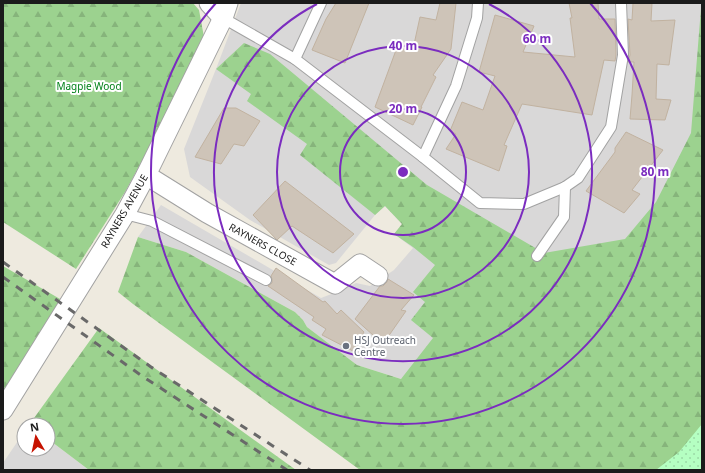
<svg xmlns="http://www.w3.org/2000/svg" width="705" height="473" font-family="'Noto Sans',sans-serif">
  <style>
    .residential { fill: #d9d8d8 }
    .forest { fill: url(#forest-firs) }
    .park { fill: url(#park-dots) }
    .building { fill: #cec4b8; stroke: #c1b2a0 }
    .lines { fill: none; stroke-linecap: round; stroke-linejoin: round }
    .service-casing { stroke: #a2a2a2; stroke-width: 12 }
    .minor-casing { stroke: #a2a2a2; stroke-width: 21 }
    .service { stroke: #fff; stroke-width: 10 }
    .minor { stroke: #fff; stroke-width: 19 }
    .rail { stroke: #696969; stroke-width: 3; stroke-dasharray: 8 8; stroke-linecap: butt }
    .ring { fill: none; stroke: #7b2cbf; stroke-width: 2 }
    .worship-dot { fill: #6b7280; stroke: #fff; stroke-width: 1.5 }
    .labels { text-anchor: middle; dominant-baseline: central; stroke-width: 4; stroke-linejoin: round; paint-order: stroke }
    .park-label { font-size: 10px; fill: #008118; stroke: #fff }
    .street-label { font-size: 10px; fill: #1b1b1b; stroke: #fff }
    .worship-label { font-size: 10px; fill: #5b616d; stroke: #fff; text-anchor: start }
    .centre { fill: #7b2cbf; stroke: #fff; stroke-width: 2 }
    .ring-label { font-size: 12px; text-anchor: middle; font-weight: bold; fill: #7b2cbf; stroke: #fff; stroke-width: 4; stroke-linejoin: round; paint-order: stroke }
  </style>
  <defs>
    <pattern id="forest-firs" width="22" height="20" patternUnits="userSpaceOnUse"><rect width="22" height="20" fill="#9cd28f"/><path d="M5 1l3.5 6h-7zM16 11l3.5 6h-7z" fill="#86b47b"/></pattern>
    <pattern id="park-dots" width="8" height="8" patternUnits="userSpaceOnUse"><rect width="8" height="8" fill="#b5ffc2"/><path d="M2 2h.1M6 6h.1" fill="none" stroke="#9bdaa6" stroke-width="1.8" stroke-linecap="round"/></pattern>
  </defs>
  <rect width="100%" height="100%" fill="#eeeadf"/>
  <!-- residential -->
  <g class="residential">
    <path d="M241 3H702V130L676 235 401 379 357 365 307 327 303 320 295 312 186 252 138 237 161 205 321 298 342 290 356 283 370 286 394 270 413 248 394 234 402 224 385 206 375 215 336 263 329 265 250 220 190 177 184 149 216 69Z"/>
    <path d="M24 432V449H48V439L89 470H3V463Z"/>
  </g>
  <!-- forest -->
  <g class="forest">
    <path d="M3 3H193L199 10 204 37 173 104 125 192 76 269 3 222Z"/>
    <path d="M701 8H702V470H360L133 304 118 292 138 237 186 252 295 312 303 320 307 327 357 365 401 379 433 338 411 320 425 302 413 292 435 265 413 247 394 234 402 224 385 206 375 215 300 155 307 144 247 101 251 94 216 69 244 43 270 54 427 185 544 253 625 239 656 202 691 133Z"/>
    <path d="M3 266 67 303 3 391Z"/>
    <path d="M99 328 296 470H89L48 439V425H29Z"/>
  </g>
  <!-- park -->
  <path class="park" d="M702 424V470H656L679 452Z"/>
  <!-- building -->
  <g class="building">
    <path d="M336 3H369L345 63 312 50 326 19Z"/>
    <path d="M440 3H456L451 49 433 75 436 77 421 107H422L413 125 375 107 399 42 413 49 420 17 436 20Z"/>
    <path d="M569 3H598L599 19H615L616 55 615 61 604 60 592 115 522 104 504 145 507 146 499 171 446 149 456 134 450 131 462 102 483 110 495 76 479 72 495 15 534 26 523 52 575 57 570 18H572Z"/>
    <path d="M633 3H652L651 21 675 20 669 65 657 64 656 99 671 100 665 120 630 119 632 95 634 62H628L630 55 628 19 632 20Z"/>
    <path d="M224 108H236L260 121 244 146 234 144 221 164 195 157Z"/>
    <path d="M626 132 663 150 632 190 640 194 624 213 586 191 615 152V148Z"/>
    <path d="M285 181 354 234 333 253 292 226 277 240 253 215Z"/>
    <path d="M276 268 323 302 325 301 337 314 341 310 364 332 353 351 322 335 326 329 312 320 314 317 268 286 272 283V279L271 276Z"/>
    <path d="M388 279 414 295 401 310 406 311 383 344 355 319 380 286H383L387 282Z"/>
  </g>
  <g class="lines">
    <!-- service casing -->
    <g class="service-casing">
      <g id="service">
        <path d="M223 18 295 59 423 157 480 203 524 204 565 187 578 178 611 127 623 55 621 3"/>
        <path d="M295 59 321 3"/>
        <path d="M423 157 456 86 477 18 478 3"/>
        <path d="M125 214 152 221 266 280"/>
        <path d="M537 256 564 217 565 187"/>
      </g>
    </g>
    <!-- minor casing -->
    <g class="minor-casing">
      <g id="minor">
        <path d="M209 3 223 18"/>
        <path d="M146 175 207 213 335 284 360 264 378 276"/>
        <path d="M3 410 125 214 146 175 223 18 228 3"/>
      </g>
    </g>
    <!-- service -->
    <use href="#service" class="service"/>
    <!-- minor -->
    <use href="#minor" class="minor"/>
    <!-- rail -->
    <g class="rail">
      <path d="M3 262 151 367 310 470"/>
      <path d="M3 277 142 376 287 470"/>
    </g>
  </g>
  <!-- distance rings -->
  <g class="ring">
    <circle cx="403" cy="172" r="63"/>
    <circle cx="403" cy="172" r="126"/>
    <path d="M489 4A189 189 0 1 1 317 4"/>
    <path d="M590 3A252 252 0 1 1 216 3"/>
  </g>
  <!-- markers -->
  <circle class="worship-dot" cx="346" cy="346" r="4"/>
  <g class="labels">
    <!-- park labels -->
    <g class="park-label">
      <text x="89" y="86">Magpie Wood</text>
    </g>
    <!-- street labels -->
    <g class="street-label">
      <text transform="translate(124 211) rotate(-60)">RAYNERS AVENUE</text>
      <text transform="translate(263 244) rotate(29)">RAYNERS CLOSE</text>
    </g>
    <!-- worship labels -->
    <g class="worship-label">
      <text x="354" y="340">HSJ Outreach<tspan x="354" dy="12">Centre</tspan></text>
    </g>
  </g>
  <circle cx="403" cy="172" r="6" class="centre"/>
  <g class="ring-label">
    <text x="537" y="43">60 m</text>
    <text x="403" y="50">40 m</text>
    <text x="403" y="113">20 m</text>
    <text x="655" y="176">80 m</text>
  </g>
  <!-- border -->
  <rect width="705" height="473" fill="none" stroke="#1b1b1b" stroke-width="8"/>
  <!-- north arrow -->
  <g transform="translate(36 437) rotate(351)"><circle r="19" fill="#ffffff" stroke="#a4a4a4"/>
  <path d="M0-3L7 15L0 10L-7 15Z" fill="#c61300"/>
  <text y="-6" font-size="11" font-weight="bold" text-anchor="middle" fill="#1b1b1b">N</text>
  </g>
</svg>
